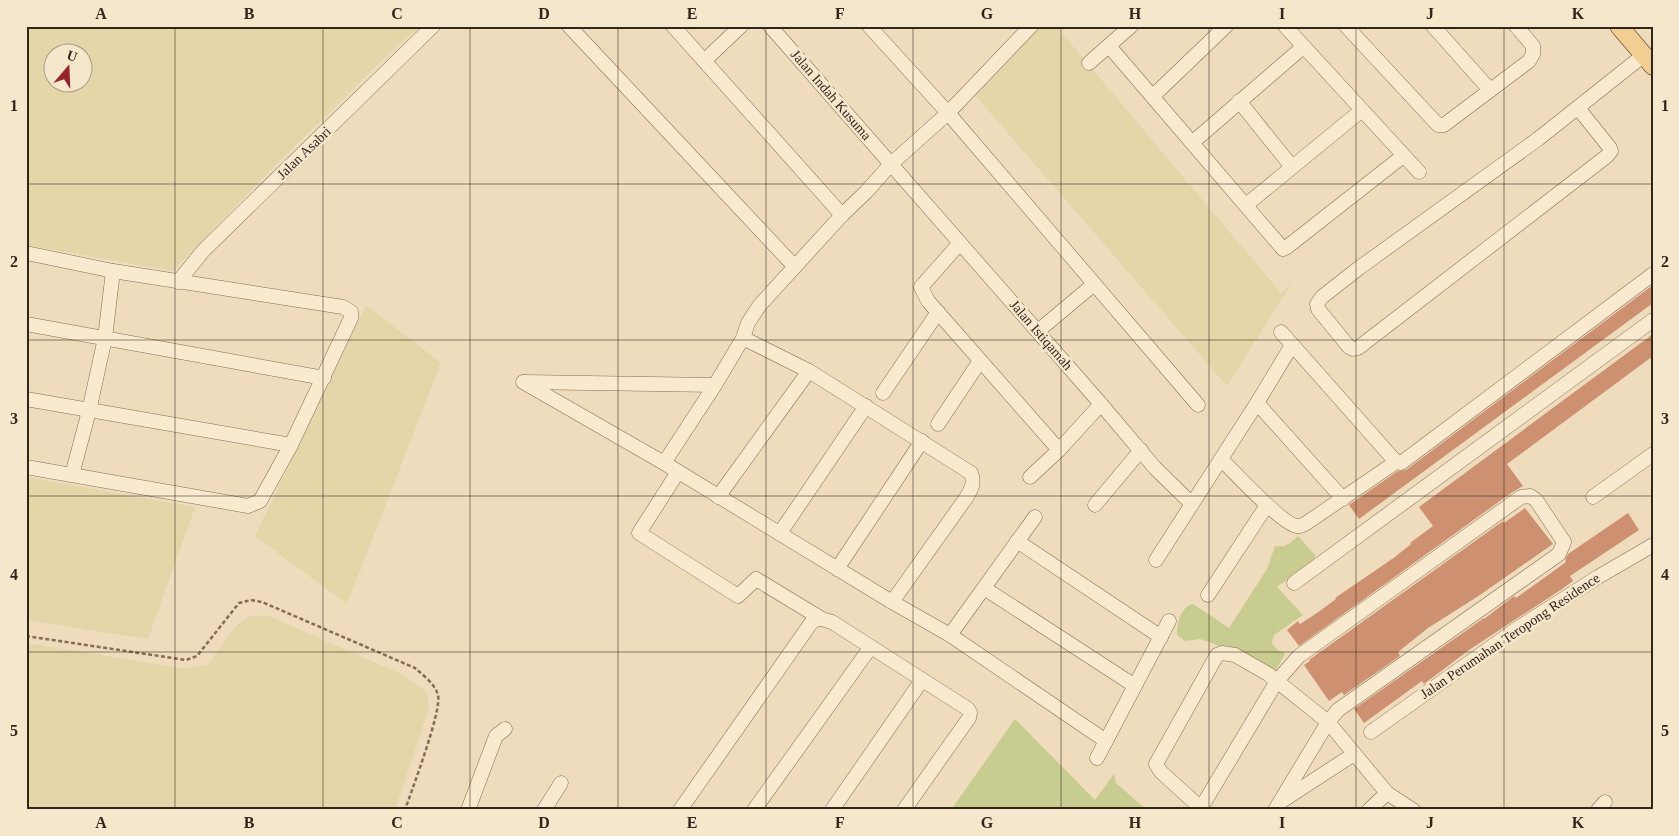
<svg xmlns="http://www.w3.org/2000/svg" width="1679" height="836" font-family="'Times New Roman',serif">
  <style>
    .farmland { fill: #e4d6a9; fill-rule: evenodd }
    .green { fill: #c9cc90 }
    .building { fill: #cd9171 }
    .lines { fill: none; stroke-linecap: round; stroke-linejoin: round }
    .minor-casing { stroke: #856c56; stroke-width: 15 }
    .major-casing { stroke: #533b2a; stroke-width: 19 }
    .path { stroke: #856c56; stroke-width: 2.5; stroke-dasharray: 4 2.5; stroke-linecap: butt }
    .minor { stroke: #f9eacf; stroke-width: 14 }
    .major { stroke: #f3ce92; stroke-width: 18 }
    .grid { fill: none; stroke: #34251b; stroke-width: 1; stroke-opacity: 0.55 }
    .labels { text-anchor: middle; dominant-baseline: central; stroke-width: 5; stroke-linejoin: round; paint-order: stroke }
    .street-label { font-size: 14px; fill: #34251b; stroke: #f5e7cc }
    .neatline { fill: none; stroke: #34251b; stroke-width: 2 }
    .grid-label { font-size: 16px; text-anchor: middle; font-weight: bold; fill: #34251b }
  </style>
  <rect width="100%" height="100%" fill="#eedcbc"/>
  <!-- farmland -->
  <g class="farmland">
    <path d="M26 26H422L398 45 268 173 173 271 26 245ZM52 52H82V82H52Z"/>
    <path d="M1040 26H1056L1281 293 1290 286 1227 386 974 94Z"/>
    <path d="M366 305 441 363 347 604 255 536Z"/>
    <path d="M26 477 195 507 148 639 26 620Z"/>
    <path d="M249 616H269L401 674 423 689 428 697 429 708 395 810H26V643L186 669 207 665 236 626Z"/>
  </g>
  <!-- green -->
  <g class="green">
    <path d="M1298 536 1315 555V560L1277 587 1303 615 1274 635 1272 643 1277 650 1283 652 1285 654 1275 672 1212 643 1200 639 1185 641 1177 635C1177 624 1180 607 1193 604L1229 628 1267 569 1275 546C1286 548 1290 543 1298 536Z"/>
    <path d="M1015 719 1095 800 1114 774 1116 783 1147 810H951Z"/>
  </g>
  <!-- building -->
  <g class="building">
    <path d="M1653 285V303L1359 519 1349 505 1350 504 1398 471 1406 470Z"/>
    <path d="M1653 334V356L1507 464 1523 486 1511 493 1299 646 1287 630 1298 621 1300 624 1317 613 1336 599 1335 598 1395 557 1411 544 1410 543 1433 526 1419 507Z"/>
    <path d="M1525 508 1553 544 1480 595 1428 628 1398 652 1400 656 1344 695 1342 692 1329 701 1304 665 1310 661 1309 660 1503 521 1504 523Z"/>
    <path d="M1628 513 1639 530 1570 576 1573 581 1562 589 1469 650 1424 684 1422 681 1364 723 1354 709 1484 618V619L1514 596 1516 598 1537 583 1566 562 1565 560 1568 554Z"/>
  </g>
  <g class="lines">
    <!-- minor casing -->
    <g class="minor-casing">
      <g id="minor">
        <path d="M569 26 795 267"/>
        <path d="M673 26 842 215"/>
        <path d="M770 26 1101 404 1155 468 1192 504"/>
        <path d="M869 26 948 113 1198 405"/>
        <path d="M1285 26 1419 172"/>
        <path d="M1346 26 1438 125H1444L1529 61 1533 54V46L1516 26"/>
        <path d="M1433 26 1490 90"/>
        <path d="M1109 46 1283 249 1287 247 1403 156"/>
        <path d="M704 61 741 26"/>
        <path d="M1089 63 1131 26"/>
        <path d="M1153 96 1226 26"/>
        <path d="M1239 101 1292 167"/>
        <path d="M1578 108 1610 148 1611 151 1607 156 1358 348 1353 349 1349 347 1318 309 1317 304 1322 297 1359 268 1538 139 1644 55"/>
        <path d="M1193 142 1303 47"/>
        <path d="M1246 205 1362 110"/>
        <path d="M960 243 921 287 928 301 1059 450 1101 404"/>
        <path d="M26 253 113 271"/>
        <path d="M178 282 203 251 433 26"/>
        <path d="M26 324 324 378"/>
        <path d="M1038 331 1093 285"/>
        <path d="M1281 332 1396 462"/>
        <path d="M743 338 809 371 971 473C975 483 971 490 966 498L892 602"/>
        <path d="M523 382 664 463 892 602 950 635 1106 741"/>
        <path d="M524 382 715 385"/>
        <path d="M883 393 938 312"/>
        <path d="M26 399 291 445"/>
        <path d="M1257 403 1343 499"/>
        <path d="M938 424 980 361"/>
        <path d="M1221 459C1233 471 1283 525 1297 526 1299 527 1303 525 1305 524L1396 462 1401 463 1653 274"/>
        <path d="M664 463 715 385 743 338 748 323 759 306 842 215 866 192 891 164 948 113 1031 26"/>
        <path d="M26 467 248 506 260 501 291 445 351 318V312L343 307 113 271 105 338 89 411 72 475"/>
        <path d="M678 472 639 533 738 596 756 579 822 619"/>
        <path d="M1030 477 1059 450"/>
        <path d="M718 497 809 371"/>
        <path d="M1593 497 1653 454"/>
        <path d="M1095 505 1141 450"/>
        <path d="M780 533 866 406"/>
        <path d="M1017 541 1161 637"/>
        <path d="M1156 560 1257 403 1292 345"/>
        <path d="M837 569 922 441"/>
        <path d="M1294 583 1653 320"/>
        <path d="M984 588 1135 686"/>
        <path d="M1208 595 1267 505"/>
        <path d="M950 635 1035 517"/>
        <path d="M1371 732 1518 628 1598 577 1653 545"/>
        <path d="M1097 758 1169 621"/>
        <path d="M1282 801 1354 754"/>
        <path d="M1201 808 1277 681 1299 656 1521 497 1530 496 1536 500 1564 542 1559 554 1338 710 1328 722 1275 810"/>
        <path d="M468 810 496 736 505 729"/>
        <path d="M544 810 561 783"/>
        <path d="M680 810 811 623 818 618 832 622 968 709 970 713 969 718 904 810"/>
        <path d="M754 810 870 648"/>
        <path d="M832 810 922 680"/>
        <path d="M1203 810 1161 772 1156 764 1217 655 1222 653 1235 655 1268 674 1328 722 1387 793 1413 810"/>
        <path d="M1369 810 1387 793"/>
        <path d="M1598 810 1605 802"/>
      </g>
    </g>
    <!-- major casing -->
    <g class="major-casing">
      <path id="major" d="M1619 26 1653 66"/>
    </g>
    <!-- path -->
    <path class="path" d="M26 636 186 660 197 656 239 603 251 600 262 602 415 668C423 675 435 684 438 695 442 711 412 789 405 810"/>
    <!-- minor -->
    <use href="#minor" class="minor"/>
    <!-- major -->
    <use href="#major" class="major"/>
  </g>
  <!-- grid -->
  <path class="grid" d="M175 26V810M323 26V810M470 26V810M618 26V810M766 26V810M913 26V810M1061 26V810M1209 26V810M1356 26V810M1504 26V810M26 184H1653M26 340H1653M26 496H1653M26 652H1653"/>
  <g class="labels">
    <!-- street labels -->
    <g class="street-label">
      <text transform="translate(831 95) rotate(49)">Jalan Indah Kusuma</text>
      <text transform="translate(304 153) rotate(-44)">Jalan Asabri</text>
      <text transform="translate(1041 335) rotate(49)">Jalan Istiqamah</text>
      <text transform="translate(1510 636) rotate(-34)">Jalan Perumahan Teropong Residence</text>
    </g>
  </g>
  <!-- border -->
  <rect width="1679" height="836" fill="none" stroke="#f5e7cc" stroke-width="55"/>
  <!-- north arrow -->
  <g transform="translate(68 68) rotate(19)"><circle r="24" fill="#f5e7cc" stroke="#a89985"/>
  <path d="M0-4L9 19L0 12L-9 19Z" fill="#95252d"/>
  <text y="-8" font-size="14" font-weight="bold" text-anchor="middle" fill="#34251b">U</text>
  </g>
  <rect x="28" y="28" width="1624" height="780" class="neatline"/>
  <g class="grid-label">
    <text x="101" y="19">A</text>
    <text x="249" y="19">B</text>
    <text x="397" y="19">C</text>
    <text x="544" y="19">D</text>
    <text x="692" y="19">E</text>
    <text x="840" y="19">F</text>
    <text x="987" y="19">G</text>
    <text x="1135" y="19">H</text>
    <text x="1282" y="19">I</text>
    <text x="1430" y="19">J</text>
    <text x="1578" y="19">K</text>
    <text x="14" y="111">1</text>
    <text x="1665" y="111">1</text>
    <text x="14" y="267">2</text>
    <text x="1665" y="267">2</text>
    <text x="14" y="424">3</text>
    <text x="1665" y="424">3</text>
    <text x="14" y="580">4</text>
    <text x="1665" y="580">4</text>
    <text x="14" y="736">5</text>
    <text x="1665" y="736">5</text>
    <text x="101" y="828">A</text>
    <text x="249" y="828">B</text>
    <text x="397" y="828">C</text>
    <text x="544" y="828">D</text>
    <text x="692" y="828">E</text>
    <text x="840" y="828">F</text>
    <text x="987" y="828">G</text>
    <text x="1135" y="828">H</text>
    <text x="1282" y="828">I</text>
    <text x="1430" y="828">J</text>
    <text x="1578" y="828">K</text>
  </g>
</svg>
